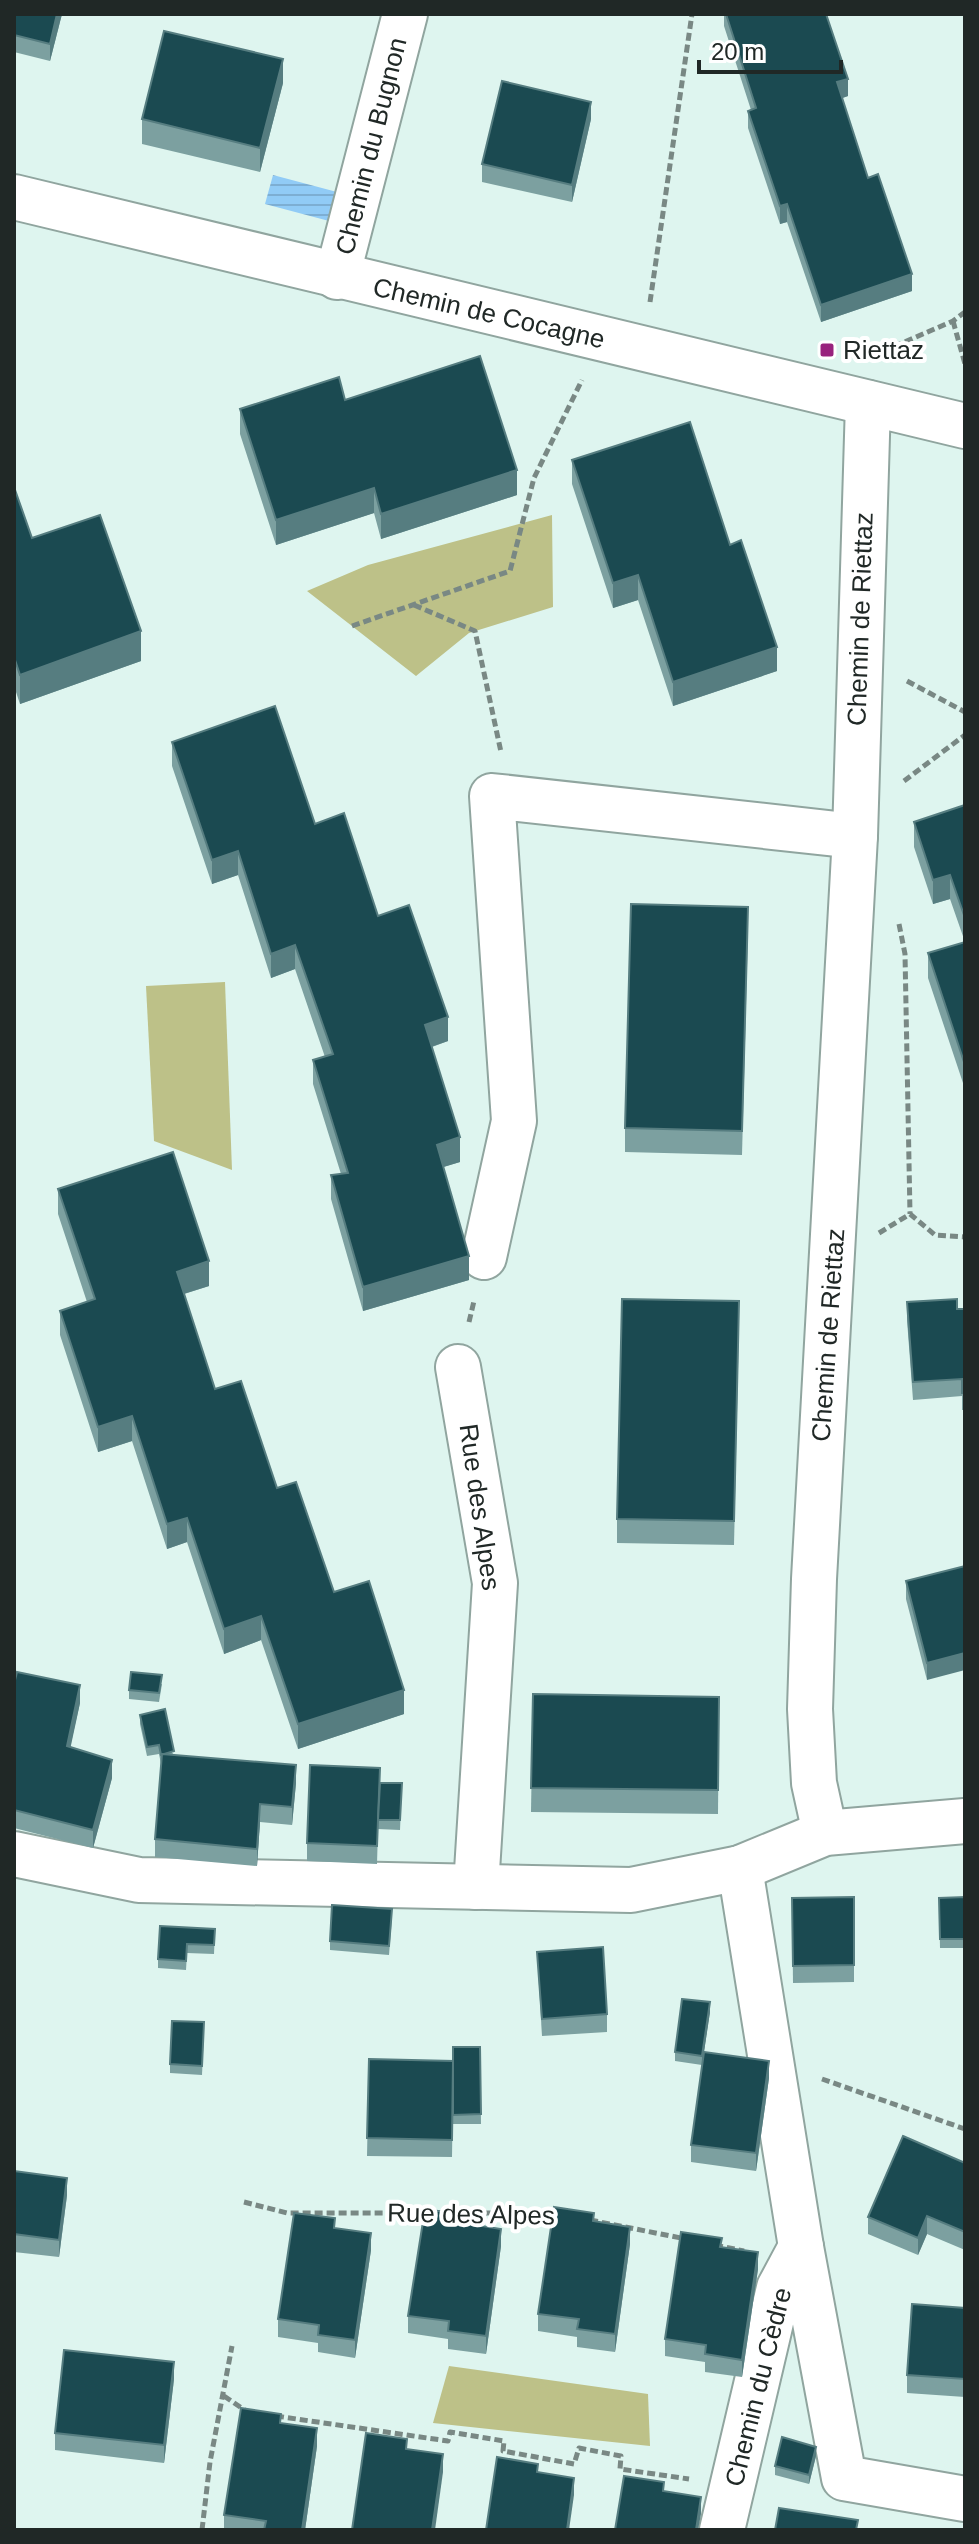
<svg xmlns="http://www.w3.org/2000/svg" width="979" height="2544" font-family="Arial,sans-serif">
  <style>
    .green { fill: #bdc188 }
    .water { fill: url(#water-rules) }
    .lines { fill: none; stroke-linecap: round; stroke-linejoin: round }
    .minor-casing { stroke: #90a59f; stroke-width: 48 }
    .path { stroke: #798884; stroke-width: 5; stroke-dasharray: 8 4; stroke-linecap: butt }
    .minor { stroke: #fff; stroke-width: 44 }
    .wall { fill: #7ca0a0 }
    .shaded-wall { fill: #567d80 }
    .building { fill: #1b4a51; stroke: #567d80; stroke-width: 2 }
    .poi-dot { fill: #98227d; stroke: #fff; stroke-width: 3 }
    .labels { text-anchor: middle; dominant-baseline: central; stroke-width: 8; stroke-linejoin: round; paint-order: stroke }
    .street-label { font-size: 26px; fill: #202826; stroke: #fff }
    .poi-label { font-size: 26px; fill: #202826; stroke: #fff; text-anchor: start }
  </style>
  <defs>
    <pattern id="water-rules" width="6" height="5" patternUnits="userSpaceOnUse" patternTransform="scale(2)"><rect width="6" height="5" fill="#91cbf6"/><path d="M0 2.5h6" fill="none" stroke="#7daed3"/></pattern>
  </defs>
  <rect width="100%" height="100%" fill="#def5ef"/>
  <!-- green -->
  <g class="green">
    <path d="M552 515 553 607 469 633 416 676 307 591 368 565Z"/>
    <path d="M225 982 232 1170 154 1141 146 986Z"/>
    <path d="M449 2366 648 2394 650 2446 433 2423Z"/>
  </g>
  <!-- water -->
  <path class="water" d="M273 175 337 192 329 221 265 204Z"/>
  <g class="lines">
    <!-- minor casing -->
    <g class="minor-casing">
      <g id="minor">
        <path d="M14 197 965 426"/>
        <path d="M337 277 405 14"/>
        <path d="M484 1257 514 1121 492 796 855 836"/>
        <path d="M458 1367 495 1583 476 1887"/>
        <path d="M825 1833 814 1783 810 1709 814 1579 855 836 868 403"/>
        <path d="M14 1854 139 1880 631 1890 740 1868 825 1833 965 1821"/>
        <path d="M801 2247 844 2478 965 2499"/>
        <path d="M722 2530 779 2288 801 2247 740 1868"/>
      </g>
    </g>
    <!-- path -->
    <g class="path">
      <path d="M650 302 692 14"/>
      <path d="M953 321 965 364"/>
      <path d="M872 356 953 321 965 312"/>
      <path d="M414 605 475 631 501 752"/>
      <path d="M352 626 510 571 534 478 582 380"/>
      <path d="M907 681 965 712"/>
      <path d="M904 781 965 735"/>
      <path d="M899 924 905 954 910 1214"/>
      <path d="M879 1233 910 1214 935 1235 965 1237"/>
      <path d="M469 1322 474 1301"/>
      <path d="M822 2079 965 2129"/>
      <path d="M244 2202 287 2213H556"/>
      <path d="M590 2220 686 2239"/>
      <path d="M715 2245 744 2251"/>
      <path d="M224 2396 246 2411"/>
      <path d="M276 2416 448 2441 450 2432 504 2441 503 2451 574 2464 579 2448 621 2456 620 2469 689 2479"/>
      <path d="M202 2530 210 2462 232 2346"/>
    </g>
    <!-- minor -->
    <use href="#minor" class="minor"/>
  </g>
  <!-- wall -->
  <g class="wall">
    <path d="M14 14H62L50 61 14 52Z"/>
    <path d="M724 14H826L848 96 842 98 868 178 912 291 821 322 787 222 780 224 748 128V111L751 110 724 26Z"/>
    <path d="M283 83 260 172 142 144V119Z"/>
    <path d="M591 119 572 202 482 182V164Z"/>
    <path d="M345 400 517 495 381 539 374 513 276 545 240 434V409Z"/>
    <path d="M572 460 730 545 777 671 673 706 638 600 613 608 572 484Z"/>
    <path d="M14 487 32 538 141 661 20 704 14 686Z"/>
    <path d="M172 742 315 824 378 916 448 1041 432 1047 460 1162 443 1167 469 1280 363 1311 331 1199V1175L341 1174 313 1084V1060L325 1057 295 969 271 978 238 875 212 884 172 766Z"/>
    <path d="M965 805V1089L928 978V953L965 942 950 899 933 904 914 847V822Z"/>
    <path d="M748 931 742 1155 625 1152V1128Z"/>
    <path d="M58 1189 209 1286 184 1294 215 1389 277 1488 334 1592 404 1714 298 1749 261 1640 224 1654 187 1542 167 1549 132 1441 98 1452 60 1335V1311L87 1302 58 1214Z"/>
    <path d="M907 1302 957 1309H965V1410H962V1396L913 1400 907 1320Z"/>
    <path d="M739 1325 734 1545 617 1543V1519Z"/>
    <path d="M965 1566 927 1680 906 1599V1581Z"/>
    <path d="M14 1679 80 1703 70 1747 112 1778 93 1848 14 1828Z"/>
    <path d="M162 1684 159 1702 129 1699V1690Z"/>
    <path d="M533 1694 719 1697 718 1814 531 1812Z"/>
    <path d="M140 1715 174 1755 296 1783 292 1825 260 1822 257 1866 155 1857V1839L161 1764 159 1754 147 1756 140 1724Z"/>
    <path d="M380 1783H402L400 1830 378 1829 377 1864 307 1861V1843Z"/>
    <path d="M854 1897V1982L793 1983 792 1898Z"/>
    <path d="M965 1897V1948H940L939 1898Z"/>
    <path d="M392 1918 389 1955 330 1950V1941Z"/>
    <path d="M215 1929 214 1954 187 1953 186 1970 158 1968V1959Z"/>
    <path d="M537 1952 607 2014V2032L542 2036Z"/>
    <path d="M710 2012 704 2052 769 2078 756 2171 691 2162V2145L702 2065 675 2061V2052Z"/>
    <path d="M204 2032 202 2075 170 2073V2064Z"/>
    <path d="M480 2047 481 2124H453V2090L452 2157 367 2156 369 2059 453 2061Z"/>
    <path d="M965 2163V2250L927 2234 918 2255 868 2234V2217Z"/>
    <path d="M14 2171 67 2195 59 2257 14 2252Z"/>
    <path d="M594 2222 630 2244 615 2352 577 2347V2337L538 2331V2314Z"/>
    <path d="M465 2224 501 2246 486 2354 448 2349V2339L408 2333V2316Z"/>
    <path d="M335 2228 371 2250 355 2358 318 2352V2343L278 2337V2319Z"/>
    <path d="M722 2247 758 2269 742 2377 705 2372V2362L665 2356V2339Z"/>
    <path d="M965 2308V2397L907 2393V2375Z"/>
    <path d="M174 2379 164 2463 55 2450V2433Z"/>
    <path d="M281 2423 317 2446 305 2530H224V2515Z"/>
    <path d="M816 2456 809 2484 775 2475V2466Z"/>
  </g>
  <!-- shaded-wall -->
  <g class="shaded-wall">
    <path d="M57 14H62L50 61V44Z"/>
    <path d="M283 59V83L260 172V148Z"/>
    <path d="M848 79V96L837 100V82Z"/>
    <path d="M591 102V119L572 202V185Z"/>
    <path d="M787 204V222L780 224V206Z"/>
    <path d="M912 274V291L821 322V305Z"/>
    <path d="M517 470V495L381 539V514Z"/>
    <path d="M374 488V513L276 545V520Z"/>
    <path d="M638 575V600L613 608V583Z"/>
    <path d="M141 631V661L20 704V675Z"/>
    <path d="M777 647V671L673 706V682Z"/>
    <path d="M238 851V875L212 884V860Z"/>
    <path d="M950 875V899L933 904V880Z"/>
    <path d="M295 945V969L271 978V954Z"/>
    <path d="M448 1017V1041L425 1049V1025Z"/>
    <path d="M460 1137V1162L437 1169V1145Z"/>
    <path d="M469 1256V1280L363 1311V1287Z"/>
    <path d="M209 1261V1286L177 1296V1272Z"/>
    <path d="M132 1416V1441L98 1452V1427Z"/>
    <path d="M187 1518V1542L167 1549V1524Z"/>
    <path d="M261 1616V1640L224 1654V1629Z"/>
    <path d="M965 1653V1670L927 1680V1663Z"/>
    <path d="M80 1685V1703L67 1764V1746Z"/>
    <path d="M404 1690V1714L298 1749V1724Z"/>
    <path d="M112 1760V1778L93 1848V1830Z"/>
    <path d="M296 1765V1783L292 1825V1807Z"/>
    <path d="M260 1804V1822L257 1866V1849Z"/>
    <path d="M710 2002V2012L702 2065V2056Z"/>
    <path d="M769 2061V2078L756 2171V2153Z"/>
    <path d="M67 2178V2195L59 2257V2240Z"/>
    <path d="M927 2216V2234L918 2255V2238Z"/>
    <path d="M630 2227V2244L615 2352V2334Z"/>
    <path d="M501 2229V2246L486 2354V2336Z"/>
    <path d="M371 2233V2250L355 2358V2340Z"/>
    <path d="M758 2252V2269L742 2377V2360Z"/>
    <path d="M174 2362V2379L164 2463V2445Z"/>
    <path d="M317 2428V2446L305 2530H302Z"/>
    <path d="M816 2447V2456L809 2484V2475Z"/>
    <path d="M443 2454V2472L435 2530H432Z"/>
    <path d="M574 2478V2495L569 2530H567Z"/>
    <path d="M701 2497V2514L698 2530H696Z"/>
  </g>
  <!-- building -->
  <g class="building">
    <path d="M14 14H57L50 44 14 35Z"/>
    <path d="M726 14H826L848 79 837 82 868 178 878 174 912 274 821 305 787 204 780 206 748 111 756 108Z"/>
    <path d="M164 31 283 59 260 148 142 119Z"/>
    <path d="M502 81 591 102 572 185 482 164Z"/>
    <path d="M480 356 517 470 381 514 374 488 276 520 240 409 339 377 345 400Z"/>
    <path d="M690 422 730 545 741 540 777 647 673 682 638 575 613 583 572 460Z"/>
    <path d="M14 487 32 538 100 515 141 631 20 675 14 657Z"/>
    <path d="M275 706 315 824 344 813 378 916 409 905 448 1017 425 1025 460 1137 437 1145 469 1256 363 1287 331 1175 348 1173 313 1060 333 1054 295 945 271 954 238 851 212 860 172 742Z"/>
    <path d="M965 805V918L950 875 933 880 914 822Z"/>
    <path d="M631 904 748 907 742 1131 625 1128Z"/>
    <path d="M965 942V1065L928 953Z"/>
    <path d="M173 1152 209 1261 177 1272 215 1389 241 1381 277 1488 296 1482 334 1592 369 1581 404 1690 298 1724 261 1616 224 1629 187 1518 167 1524 132 1416 98 1427 60 1311 95 1299 58 1189Z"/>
    <path d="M622 1299 739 1301 734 1521 617 1519Z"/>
    <path d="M957 1299V1309H965V1393H962V1379L913 1382 907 1302Z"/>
    <path d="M965 1566V1653L927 1663 906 1581Z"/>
    <path d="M17 1672 80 1685 67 1746 112 1760 93 1830 14 1810V1684Z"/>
    <path d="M131 1672 162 1675 159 1693 129 1690Z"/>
    <path d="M533 1694 719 1697 718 1790 531 1788Z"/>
    <path d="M165 1709 174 1751 161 1755 159 1745 147 1747 140 1715Z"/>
    <path d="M162 1754 296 1765 292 1807 260 1804 257 1849 155 1839Z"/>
    <path d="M310 1765 380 1768 377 1846 307 1843Z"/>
    <path d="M380 1783H402L400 1820H378Z"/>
    <path d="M854 1897V1965L793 1966 792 1898Z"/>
    <path d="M965 1897V1939H940L939 1898Z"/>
    <path d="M332 1905 392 1909 389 1946 330 1941Z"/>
    <path d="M160 1926 215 1929 214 1945 187 1944 186 1961 158 1959Z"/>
    <path d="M603 1947 607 2014 542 2019 537 1952Z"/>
    <path d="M682 1999 710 2002 702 2056 675 2052Z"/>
    <path d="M172 2021 204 2022 202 2066 170 2064Z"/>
    <path d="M453 2047H480L481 2114 453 2115Z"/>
    <path d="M704 2052 769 2061 756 2153 691 2145Z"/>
    <path d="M369 2059 453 2061 452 2140 367 2138Z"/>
    <path d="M903 2136 965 2163V2232L927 2216 918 2238 868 2217Z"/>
    <path d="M14 2171 67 2178 59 2240 14 2234Z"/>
    <path d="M554 2207 594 2213 593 2221 630 2227 615 2334 577 2329 579 2319 538 2314Z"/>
    <path d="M425 2209 465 2215 463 2223 501 2229 486 2336 448 2331 449 2321 408 2316Z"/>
    <path d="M294 2213 335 2218 334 2228 371 2233 355 2340 318 2335 319 2325 278 2319Z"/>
    <path d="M681 2232 722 2238 720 2247 758 2252 742 2360 705 2354 706 2345 665 2339Z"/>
    <path d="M912 2304 965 2308V2379L907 2375Z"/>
    <path d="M64 2350 174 2362 164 2445 55 2433Z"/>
    <path d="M241 2408 281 2414 280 2423 317 2428 302 2530H264L266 2521 224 2515Z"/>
    <path d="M366 2433 407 2439 406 2449 443 2454 432 2530H352Z"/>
    <path d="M782 2437 816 2447 809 2475 775 2466Z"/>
    <path d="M497 2457 538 2464 537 2472 574 2478 567 2530H486Z"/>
    <path d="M624 2476 664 2482 663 2491 701 2497 696 2530H615Z"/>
    <path d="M779 2508 858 2520 856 2530H775Z"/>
  </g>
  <!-- markers -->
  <rect class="poi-dot" x="819" y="342" width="16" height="16" rx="4"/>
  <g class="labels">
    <!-- street labels -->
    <g class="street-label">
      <text transform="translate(371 146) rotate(-76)">Chemin du Bugnon</text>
      <text transform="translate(489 313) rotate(13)">Chemin de Cocagne</text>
      <text transform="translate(860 619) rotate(-88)">Chemin de Riettaz</text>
      <text transform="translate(828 1335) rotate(-86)">Chemin de Riettaz</text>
      <text transform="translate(480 1507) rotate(82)">Rue des Alpes</text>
      <text transform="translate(471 2214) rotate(1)">Rue des Alpes</text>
      <text transform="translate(758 2387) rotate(-76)">Chemin du Cèdre</text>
    </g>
    <!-- poi labels -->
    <g class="poi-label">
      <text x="843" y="350">Riettaz</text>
    </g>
  </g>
  <!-- border -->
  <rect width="979" height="2544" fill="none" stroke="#202826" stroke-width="32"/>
  <!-- scale -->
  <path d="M699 60v12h142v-12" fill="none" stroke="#202826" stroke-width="4"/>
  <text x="711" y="60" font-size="24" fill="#202826" stroke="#ffffff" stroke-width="6" paint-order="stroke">20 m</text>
</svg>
